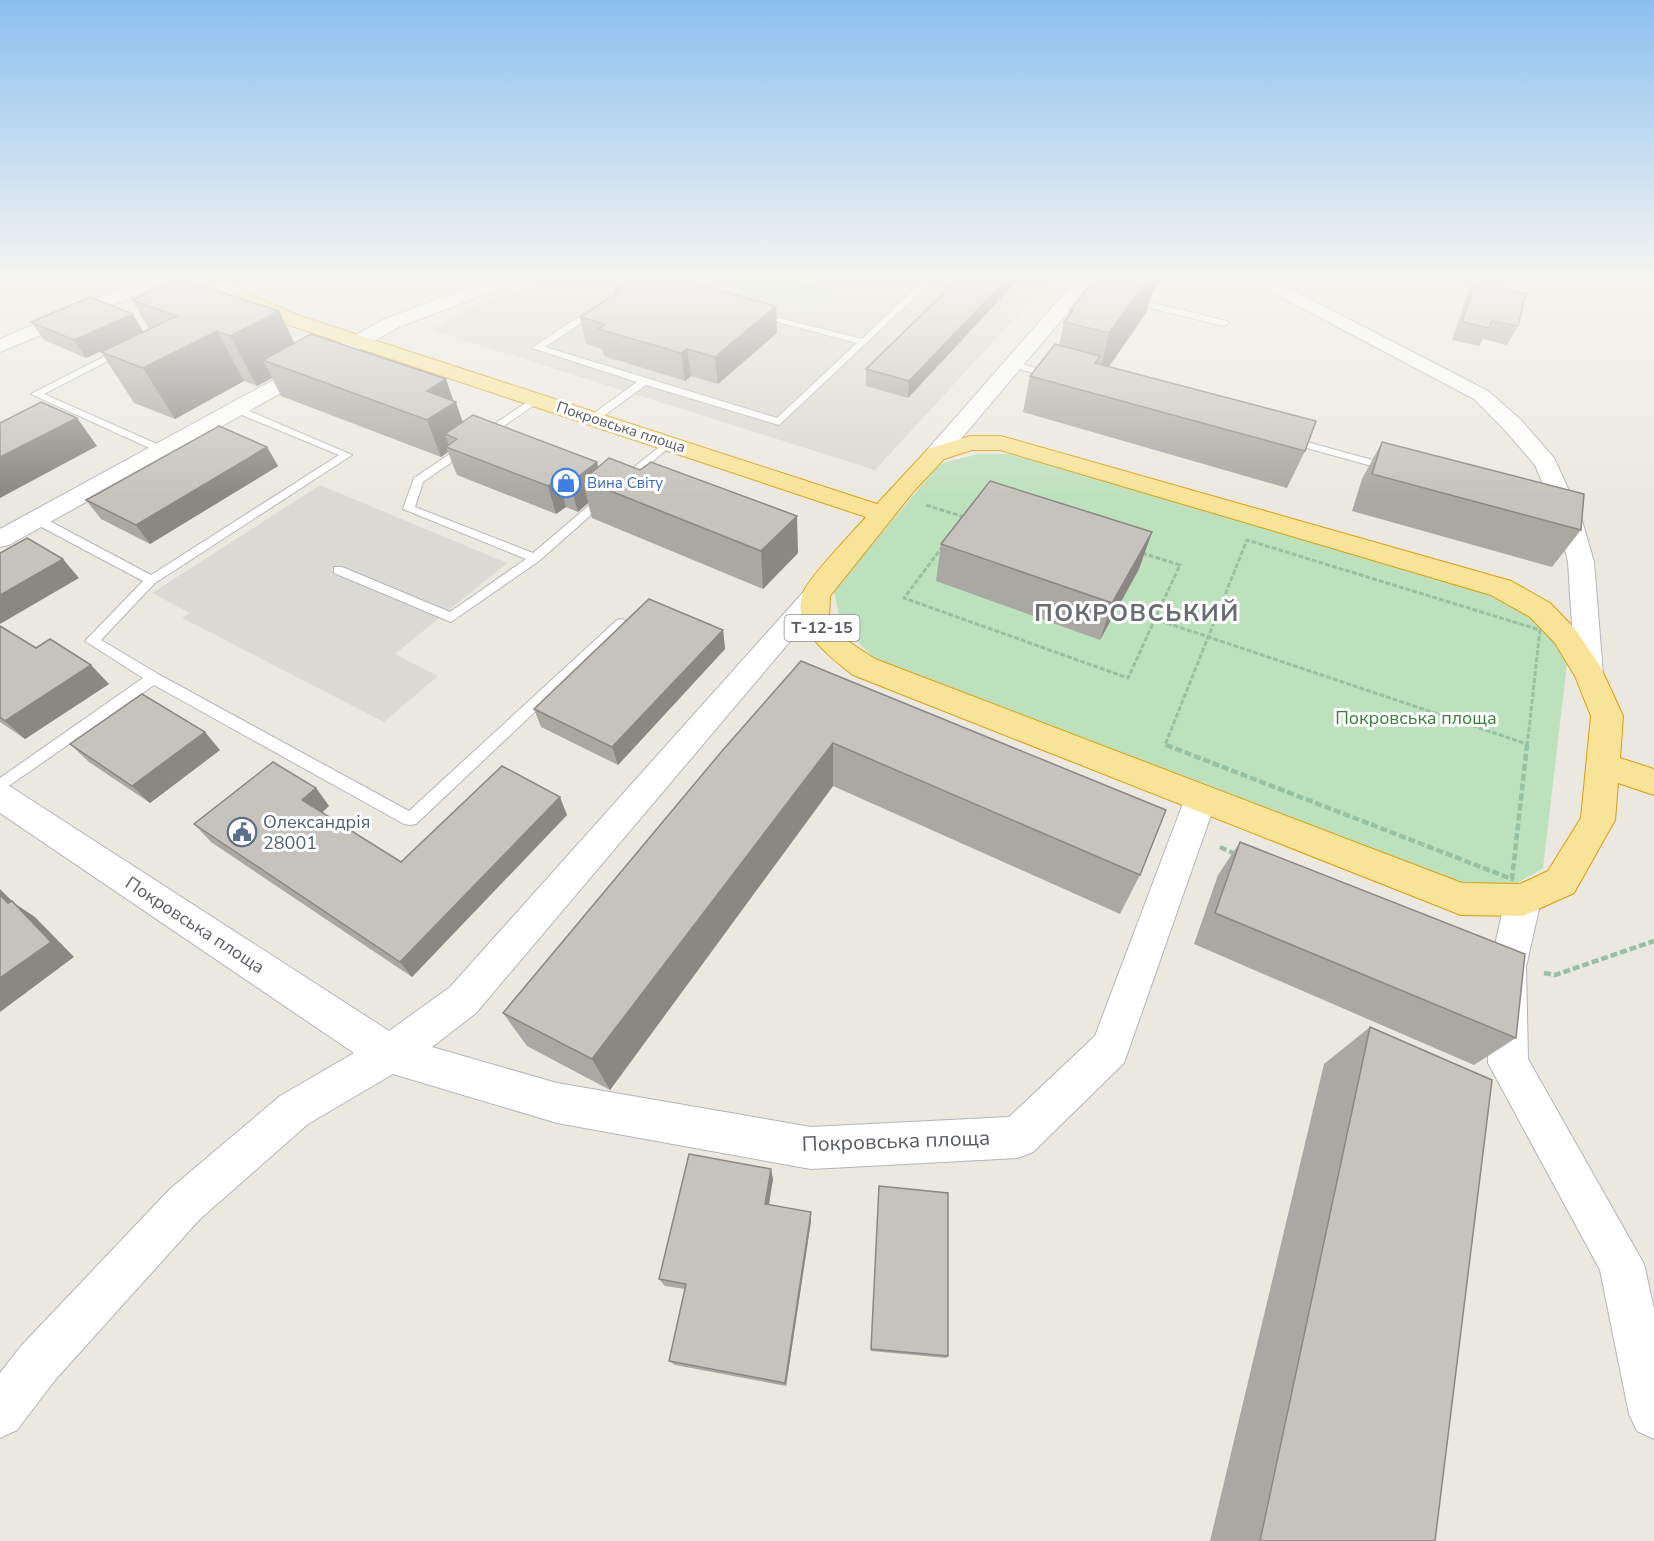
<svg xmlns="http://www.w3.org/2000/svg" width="1654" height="1541" font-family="'Nunito Sans',sans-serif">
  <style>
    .industrial { fill: #dcdad4 }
    .education { fill: #dad7ce }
    .green { fill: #bde1bd }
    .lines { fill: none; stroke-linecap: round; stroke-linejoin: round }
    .service-casing { stroke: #b2b5ba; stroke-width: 2 }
    .minor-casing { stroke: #b2b5ba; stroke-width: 2 }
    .trunk-casing { stroke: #dd9d0d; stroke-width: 2 }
    .path-far1 { stroke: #97c1a3; stroke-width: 3; stroke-dasharray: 5 2; stroke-linecap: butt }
    .path { stroke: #97c1a3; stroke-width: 4.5; stroke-dasharray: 7 3; stroke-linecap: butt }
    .service { fill: #fff; fill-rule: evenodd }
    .minor { fill: #fff; fill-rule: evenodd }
    .trunk { fill: #f8e498; fill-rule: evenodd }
    .wall { fill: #aaa8a3 }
    .shaded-wall { fill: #8b8884 }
    .building { fill: #c6c3bd; stroke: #8b8884; stroke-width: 1.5 }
    .labels { text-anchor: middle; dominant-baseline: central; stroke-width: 6; stroke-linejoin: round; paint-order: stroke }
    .far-street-label { font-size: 15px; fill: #585c60; stroke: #fff }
    .far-shop-label { font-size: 15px; fill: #366cbe; stroke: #fff; text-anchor: start }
    .shield { fill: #fff; stroke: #8a8d90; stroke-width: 1.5 }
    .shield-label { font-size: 16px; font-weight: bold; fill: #585c60 }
    .park-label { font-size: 18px; fill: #387f3c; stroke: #fff }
    .service-label { font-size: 18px; fill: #4e5e75; stroke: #fff; text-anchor: start }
    .street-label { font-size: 18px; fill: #585c60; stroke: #fff }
    .near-street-label { font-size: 21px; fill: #585c60; stroke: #fff }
    .district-label { font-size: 24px; font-weight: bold; letter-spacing: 1.5px; fill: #696d72; stroke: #fff }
  </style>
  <rect width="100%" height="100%" fill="#ebe8df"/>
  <!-- industrial -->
  <path class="industrial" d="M320 485 507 563 395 654 438 676 384 722 182 618 190 613 152 593Z"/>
  <!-- education -->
  <path class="education" d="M548 280H1050L875 470 432 330 474 306Z"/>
  <!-- green -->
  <g class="green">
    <path d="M751 280H793L833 291 810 309 739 289Z"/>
    <path d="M977 454H1014L1494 593 1547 630 1567 664 1543 868 1509 888 1444 880 873 657 841 625 834 590 940 464Z"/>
  </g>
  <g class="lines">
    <!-- service casing -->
    <g class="service-casing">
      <g id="service">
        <path d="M924 280H933L779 425 646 385 598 420H590V416L637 382 532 348 595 306H601V310L545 347 777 418 857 343 755 316V312L862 339Z"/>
        <path d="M1129 297 1227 321 1229 323 1224 326 1126 302 1125 300Z"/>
        <path d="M117 350 125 352 44 394 166 448V452H158L31 394Z"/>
        <path d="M1014 362 1058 374 1060 376 1055 379 1011 367V363Z"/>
        <path d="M536 396 541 399 540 401 423 482 415 507 533 553 600 496H608V500L539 561 451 622 334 573V567H342L450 612 526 559 403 509 414 478Z"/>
        <path d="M232 407H240L352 455 155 583 101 640 158 674 409 811 617 620 622 619 629 623 416 824 410 825 404 824 154 685 0 792V778L143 678 85 641 143 581 32 522V516H40L151 575 339 455 232 411Z"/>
        <path d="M1289 437 1394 466 1396 468 1390 471 1285 442 1284 440Z"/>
        <path d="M668 440 673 443 672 445 626 484H618V480Z"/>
      </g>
    </g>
    <!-- minor casing -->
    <g class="minor-casing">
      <g id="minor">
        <path d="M139 280H165L162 284 0 352V339Z"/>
        <path d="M487 280H514L511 284 399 327 9 545 0 547V529L385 319Z"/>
        <path d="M1076 280H1095L944 459H928L925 454 928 449Z"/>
        <path d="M1249 280H1273L1488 391 1520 419 1554 458 1581 517 1594 562 1603 674 1599 681 1589 684 1579 681 1575 674 1568 562 1557 517 1535 465 1504 429 1474 399Z"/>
        <path d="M816 585 825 588 829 594 825 600 476 1013 432 1047 557 1083 811 1127 1009 1117 1095 1036 1185 798 1190 789 1201 785 1212 789 1217 798 1124 1063 1033 1152 1018 1158 811 1169 557 1123 393 1074 308 1124 200 1219 55 1380 17 1430 0 1438V1373L21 1346 170 1189 280 1096 354 1053 0 813V783L11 787 389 1031 450 987 807 588Z"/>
        <path d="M1523 885 1535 889 1541 900 1526 967 1528 1059 1644 1264 1654 1309V1439L1637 1431 1629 1414 1600 1270 1488 1063 1490 967 1505 900 1511 889Z"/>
      </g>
    </g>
    <!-- trunk casing -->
    <g class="trunk-casing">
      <path id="trunk" d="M208 280H229L243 291 297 315 877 504 928 449 970 436H1001L1511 581 1550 603 1575 629 1600 666 1623 716 1620 758 1654 769V795L1618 783 1615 820 1574 893 1523 916 1461 915 853 675C830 657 790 627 803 593 808 578 853 532 866 517L283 323 229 299ZM972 450H1000L1491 595 1530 617 1555 643 1575 676 1591 716 1581 818 1548 871 1520 884 1462 883 875 659 846 640 829 617 830 596 914 491 944 459Z"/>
    </g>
    <!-- path-far1 -->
    <g class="path-far1">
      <path d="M926 505 964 517"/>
      <path d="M943 546 904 598 1128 678 1155 619"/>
      <path d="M1142 553 1180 565 1155 619 1527 744"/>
      <path d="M1170 747 1165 745 1247 540 1540 630 1527 747"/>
    </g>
    <!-- path -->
    <g class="path">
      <path d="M1166 745 1512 879 1527 745"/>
      <path d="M1220 847 1235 854"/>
      <path d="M1544 973 1555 975 1654 941"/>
    </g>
    <!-- service -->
    <use href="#service" class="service"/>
    <!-- minor -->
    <use href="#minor" class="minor"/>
    <!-- trunk -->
    <use href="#trunk" class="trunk"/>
  </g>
  <!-- wall -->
  <g class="wall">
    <path d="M957 280 908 398 866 386V369Z"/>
    <path d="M1472 280H1503L1501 288 1518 326 1507 345 1483 339 1479 346 1452 340Z"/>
    <path d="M614 290 776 306 777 333 718 384 691 376 685 381 604 356 602 349 586 344 580 317 615 295Z"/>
    <path d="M1152 294 1146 313 1109 366 1305 451 1287 488 1023 412 1030 376 1059 345 1064 322 1069 315 1070 310Z"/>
    <path d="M132 300 279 311 294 343 454 401 463 422 598 467 798 553 763 589 592 518 588 503 578 512 566 507 556 514 457 475 448 452 441 457 281 396 272 378 257 386 244 381 175 419 134 403 101 352 123 341 86 358 44 340 31 322 133 314 143 331 149 329Z"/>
    <path d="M1382 442 1581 530 1552 567 1352 511 1362 479Z"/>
    <path d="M267 447 278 466 150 544 101 519 86 500Z"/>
    <path d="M1152 532 1139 569 1100 640 936 581 941 544Z"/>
    <path d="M0 626 36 648 109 684 25 739 0 722Z"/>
    <path d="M723 630 725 649 618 765 541 727 534 709Z"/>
    <path d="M801 661 1140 875 1120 914 833 786 610 1090 527 1046 503 1013Z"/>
    <path d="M70 744 220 750 150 803 89 762Z"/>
    <path d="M316 788 329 806 322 813 401 862 567 815 412 977 211 842 194 824Z"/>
    <path d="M1240 842 1516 1038 1474 1065 1194 944 1218 875Z"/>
    <path d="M1370 1027 1435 1541H1210L1324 1064Z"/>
    <path d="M773 1179 769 1205 811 1221 786 1386 675 1365 669 1361 685 1289 665 1286 659 1279Z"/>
    <path d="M879 1186 948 1356 946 1358 871 1351Z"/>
  </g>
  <!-- shaded-wall -->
  <g class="shaded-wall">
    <path d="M1006 280H1018L908 398 909 381Z"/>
    <path d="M1147 280H1161L1152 294 1146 313 1097 384 1109 333Z"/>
    <path d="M776 306 777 333 718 384 715 357Z"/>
    <path d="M279 311 303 361 263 360 272 378 257 386 230 336Z"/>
    <path d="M133 314 143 332 86 358 74 340Z"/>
    <path d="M217 331 244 381 175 419 143 368Z"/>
    <path d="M687 349 691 376 685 381 681 353Z"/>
    <path d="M446 379 454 402H456L468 438 457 439 445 434 450 448 446 447 448 452 441 457 427 420V391Z"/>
    <path d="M77 418 97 446 0 498V457Z"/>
    <path d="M267 447 278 466 150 544 136 525Z"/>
    <path d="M597 462 603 489 583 480 588 503 578 512 570 483Z"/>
    <path d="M558 478 566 507 556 514 548 486Z"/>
    <path d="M797 516 798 553 763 589 761 551Z"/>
    <path d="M1152 532 1139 569 1100 640 1112 603Z"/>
    <path d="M63 559 79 578 0 624V595Z"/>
    <path d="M723 630 725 649 618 765 612 747Z"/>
    <path d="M91 665 109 684 25 739 5 721Z"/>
    <path d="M205 732 220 750 150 803 132 786Z"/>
    <path d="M833 743V786L610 1090 592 1059Z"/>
    <path d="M316 788 329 806 315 818 302 800Z"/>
    <path d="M560 797 567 815 412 977 400 962Z"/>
    <path d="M0 889 14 903 35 917 74 957 0 1012V978L8 903 0 895Z"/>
    <path d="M771 1169 773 1179 767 1214 765 1204Z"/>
    <path d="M811 1212V1221L786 1386 785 1383Z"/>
  </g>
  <!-- building -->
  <g class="building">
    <path d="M175 280H185L279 311 230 336 217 331 143 368 101 352 177 316 132 300Z"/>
    <path d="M629 280H681L776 306 715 357 687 349 681 353 598 329 605 324 580 317 619 292 614 290Z"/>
    <path d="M957 280H1006L909 381 866 369Z"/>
    <path d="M1094 280H1148L1109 333 1064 322 1073 310H1070Z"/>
    <path d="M1476 280H1503L1501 288 1526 294 1518 326 1492 321 1489 328 1462 322Z"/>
    <path d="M90 297 133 314 74 340 31 322Z"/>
    <path d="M311 334 446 379 427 391 456 402 427 420 263 360Z"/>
    <path d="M1055 344 1100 356 1095 363 1316 421 1305 451 1030 376Z"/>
    <path d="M41 402 77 418 0 457V423Z"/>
    <path d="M473 415 597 462 570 483 558 478 548 486 446 447 457 439 445 434Z"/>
    <path d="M219 426 267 447 136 525 86 500Z"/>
    <path d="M1382 442 1584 494 1581 530 1372 474Z"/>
    <path d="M609 458 640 470 651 462 797 516 761 551 583 480Z"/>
    <path d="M990 481 1152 532 1112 603 941 544Z"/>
    <path d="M27 538 63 559 0 595V553Z"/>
    <path d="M649 599 723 630 612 747 534 709Z"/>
    <path d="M0 626 36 648 50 639 91 665 5 721 0 717Z"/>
    <path d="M801 661 1166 810 1140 875 833 743 592 1059 503 1013 722 751Z"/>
    <path d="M142 694 205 732 132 786 70 744Z"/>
    <path d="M273 762 316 788 302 800 401 862 502 766 560 797 400 962 194 824Z"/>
    <path d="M1240 842 1525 954 1516 1038 1215 913Z"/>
    <path d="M0 895 8 903 12 901 51 942 0 978Z"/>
    <path d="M1370 1027 1492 1080 1435 1541H1260Z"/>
    <path d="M689 1154 771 1169 765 1204 811 1212 785 1383 669 1361 686 1284 659 1279Z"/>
    <path d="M879 1186 948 1193V1356L871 1349Z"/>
  </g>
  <!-- sky -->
  <linearGradient id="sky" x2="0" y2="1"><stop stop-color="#8bc0ef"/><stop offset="0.56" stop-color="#f6f5f1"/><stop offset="1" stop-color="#f6f5f1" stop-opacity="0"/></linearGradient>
  <rect width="1654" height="496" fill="url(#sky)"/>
  <!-- icons -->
  <defs>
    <g id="shop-ring" transform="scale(1.5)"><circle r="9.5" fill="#fff" stroke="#3f7fe0" stroke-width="1.5"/><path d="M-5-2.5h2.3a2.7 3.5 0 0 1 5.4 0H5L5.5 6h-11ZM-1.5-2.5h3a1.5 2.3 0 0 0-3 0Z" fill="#3f7fe0"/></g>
    <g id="civic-ring" transform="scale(1.5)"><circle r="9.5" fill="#fff" stroke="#5c6f8a" stroke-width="1.5"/><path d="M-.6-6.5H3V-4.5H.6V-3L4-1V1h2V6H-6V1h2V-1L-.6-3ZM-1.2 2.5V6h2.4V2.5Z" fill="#5c6f8a"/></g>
  </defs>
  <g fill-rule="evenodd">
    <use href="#shop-ring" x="566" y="483"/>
    <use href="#civic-ring" x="242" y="832"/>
  </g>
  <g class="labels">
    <!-- far-street labels -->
    <g class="far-street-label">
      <text transform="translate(621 427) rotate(18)">Покровська площа</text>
    </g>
    <!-- far-shop labels -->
    <g class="far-shop-label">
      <text x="587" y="483">Вина Світу</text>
    </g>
    <!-- shield labels -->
    <rect class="shield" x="784.5" y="615" width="75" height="26" rx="4.5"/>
    <g class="shield-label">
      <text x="822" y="628">Т-12-15</text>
    </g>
    <!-- park labels -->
    <g class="park-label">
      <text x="1416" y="718">Покровська площа</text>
    </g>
    <!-- service labels -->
    <g class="service-label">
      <text x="263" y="822">Олександрія<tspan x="263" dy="21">28001</tspan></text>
    </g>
    <!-- street labels -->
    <g class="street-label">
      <text transform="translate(195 925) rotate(33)">Покровська площа</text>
    </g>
    <!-- near-street labels -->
    <g class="near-street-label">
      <text transform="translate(896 1141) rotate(-2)">Покровська площа</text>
    </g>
    <!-- district labels -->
    <g class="district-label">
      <text x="1137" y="613">ПОКРОВСЬКИЙ</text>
    </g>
  </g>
</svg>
